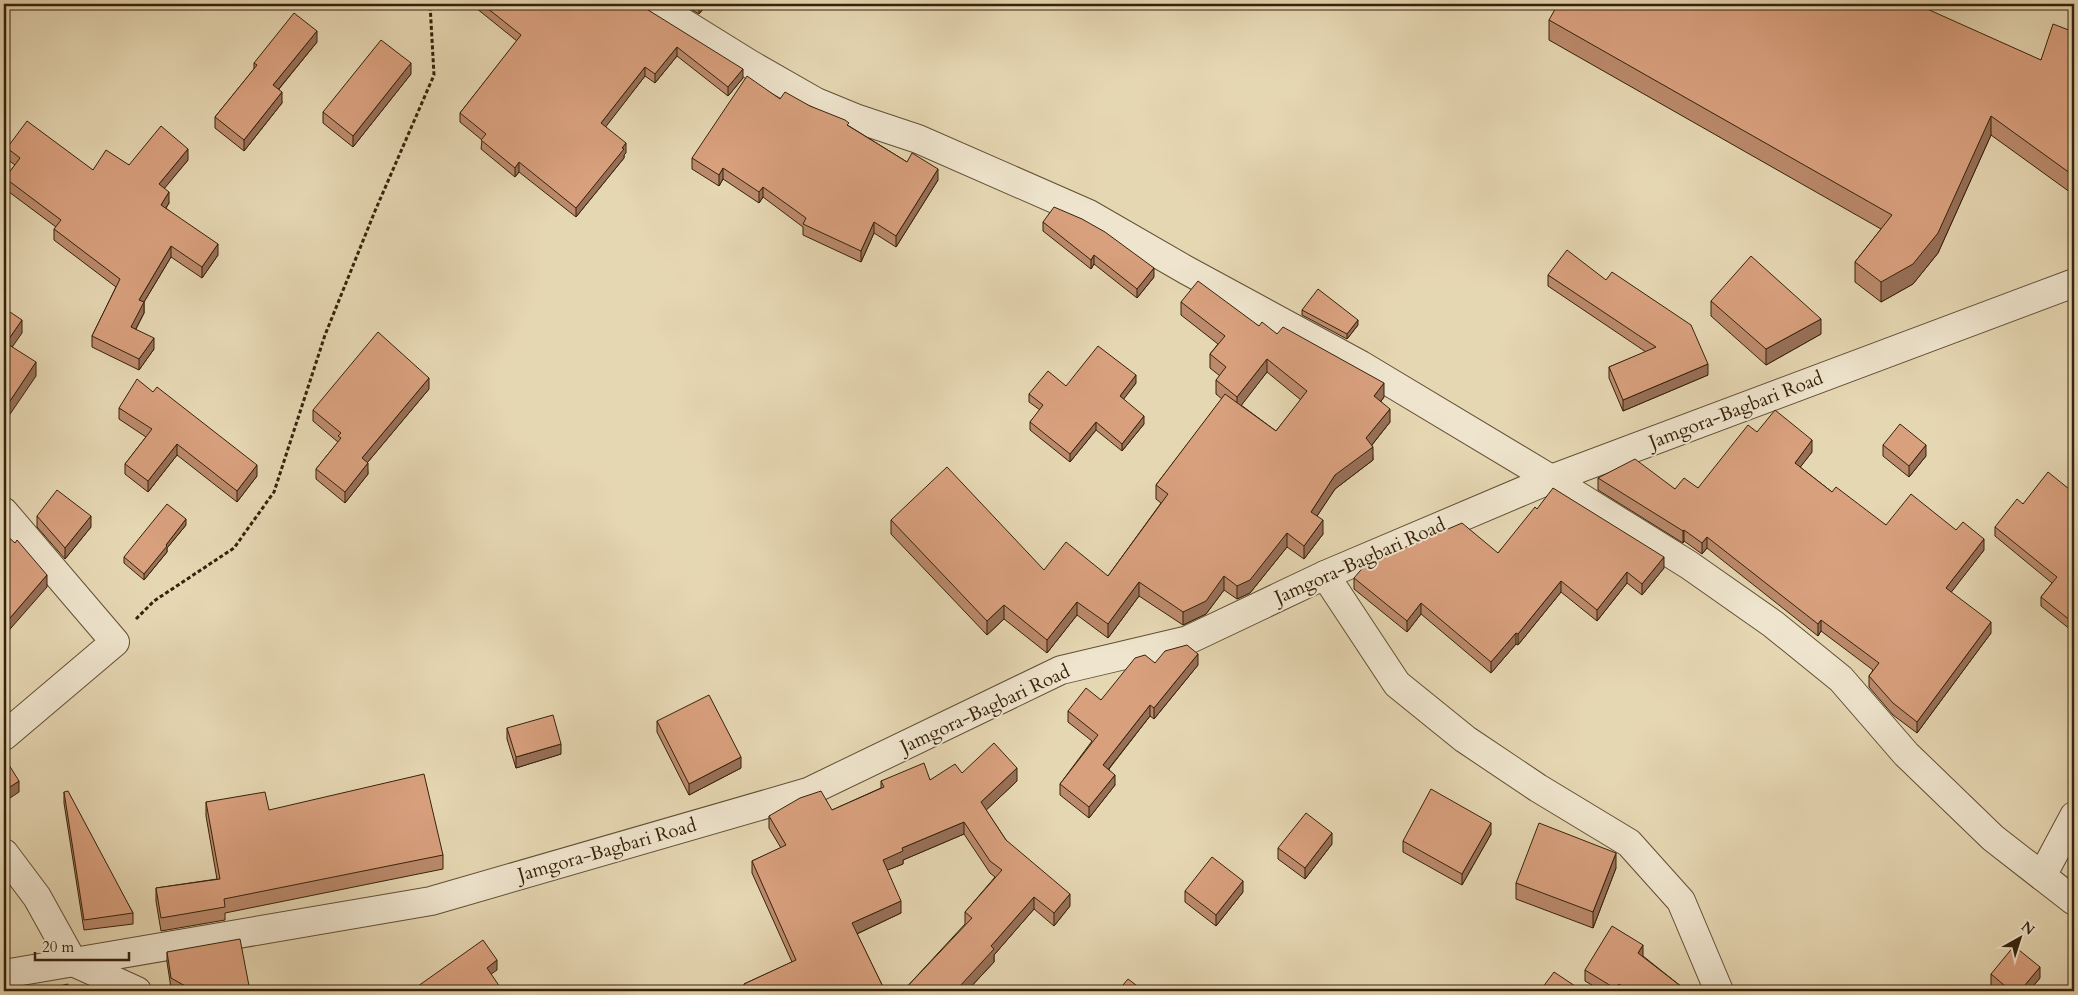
<svg xmlns="http://www.w3.org/2000/svg" width="2078" height="995" font-family="Cardo,serif">
  <style>
    .lines { fill: none; stroke-linecap: round; stroke-linejoin: round }
    .street-casing { stroke: #624f34; stroke-width: 30 }
    .path { stroke: #36220a; stroke-width: 3; stroke-dasharray: 4 2.5; stroke-linecap: butt }
    .street { stroke: #efe5ce; stroke-width: 28 }
    .wall { fill: #bb8a6c; stroke: #36220a; fill-rule: evenodd }
    .shaded-wall { fill: #987058; stroke: #36220a }
    .building { fill: #d9a07e; stroke: #36220a }
    .labels { text-anchor: middle; dominant-baseline: central; stroke-width: 4; stroke-linejoin: round; paint-order: stroke }
    .street-label { font-size: 19px; fill: #36220a; stroke: #efe5ce }
  </style>
  <rect width="100%" height="100%" fill="#e6d7b3"/>
  <filter id="stains"><feTurbulence type="fractalNoise" baseFrequency=".004" numOctaves="4"/><feColorMatrix values="0 0 0 0 .2 0 0 0 0 .09 0 0 0 0 .02 0 0 0 .5 -.17"/></filter>
  <radialGradient id="worn" r=".72"><stop offset=".6" stop-color="#630" stop-opacity="0"/><stop offset="1" stop-color="#630" stop-opacity=".3"/></radialGradient>
  <g class="lines">
    <!-- street casing -->
    <g class="street-casing">
      <g id="street">
        <path d="M653 4 748 63 816 102 855 118 918 139 1089 214 1186 270 1361 365 1551 479 1689 565 1773 624 1841 679 1906 754 1993 838 2074 901"/>
        <path d="M4 512 115 642 4 736"/>
        <path d="M1325 575 1397 684 1465 739 1538 788 1629 843 1681 901 1719 991"/>
        <path d="M4 853 37 897 73 962 137 991"/>
        <path d="M2042 876 2074 816"/>
        <path d="M4 974 431 901 808 792 1061 670 1188 640 1325 575 1551 479 2074 283"/>
      </g>
    </g>
    <!-- path -->
    <path class="path" d="M136 619 154 601 234 548 274 492 325 335 375 211 434 75 430 4"/>
    <!-- street -->
    <use href="#street" class="street"/>
  </g>
  <!-- wall -->
  <g class="wall">
    <path d="M471 4H641L645 8 743 78 728 96 677 56 655 83 645 76 605 127 626 153 624 155V158L576 217 519 172 515 177 481 149 482 140 460 122V113L517 41Z"/>
    <path d="M682 4H707L699 14Z"/>
    <path d="M1549 20 2041 60 2074 32V195L1991 135 1938 253 1913 284 1881 302 1855 282V262L1881 229 1549 40Z"/>
    <path d="M317 42 279 89 282 103 244 151 215 128V117L254 69V63Z"/>
    <path d="M411 74 353 147 323 123V112Z"/>
    <path d="M780 99 810 106 849 126 907 162 938 180 896 247 874 233 861 262 803 235V227L763 197 759 203 723 179 719 186 692 169V158Z"/>
    <path d="M7 148 93 170 129 165 188 160 164 188 169 203 166 208 218 255 202 278 171 257 144 302V313L136 329 154 349 139 370 92 347V336L116 287 54 240V229L56 227 5 189V178L15 165 7 159Z"/>
    <path d="M1043 222 1154 277 1137 298 1094 264 1091 269 1043 231Z"/>
    <path d="M1548 275 1708 375 1623 411 1609 378V367L1646 352 1548 286Z"/>
    <path d="M1711 301 1821 334 1766 365 1711 316Z"/>
    <path d="M1181 302 1259 326 1277 334 1384 397 1381 401 1390 422 1372 445 1373 460 1335 489 1317 516 1323 534 1304 559 1287 547 1250 593 1237 599 1224 590 1206 614 1183 625 1139 596 1108 638 1077 615 1047 653 1004 619 987 635 891 534V520L1044 570 1108 576 1161 503 1156 499V485L1222 399 1216 394V380L1220 376 1210 368V354L1218 344 1181 315ZM1267 372 1301 400 1276 431 1241 405Z"/>
    <path d="M1302 310 1358 325 1347 339 1302 315Z"/>
    <path d="M1136 383 1123 399 1144 424 1122 451 1096 430 1070 462 1030 430V422L1040 410 1029 402V394L1066 386Z"/>
    <path d="M429 389 367 463 368 474 345 503 316 479V469L338 442 313 421V410Z"/>
    <path d="M119 408 257 476 237 502 177 455 148 492 125 474V464L146 437 119 419Z"/>
    <path d="M1757 432 1812 452 1800 467 1832 492 1886 525 1956 530 1984 550 1951 592 1991 633 1917 733 1893 715 1869 687V676L1873 670 1821 631 1818 636 1707 548 1702 554 1684 541 1683 543 1598 490V478L1675 489 1698 488Z"/>
    <path d="M1883 445 1926 456 1909 477 1883 456Z"/>
    <path d="M2074 493V627L2071 630 2041 606V597L2052 583 1995 536V527L2023 504Z"/>
    <path d="M1537 509 1664 568 1642 595 1627 583 1597 621 1561 592 1518 645 1516 644 1491 673 1421 614 1407 632 1354 589V578L1498 553Z"/>
    <path d="M37 516 91 527 65 559 37 527Z"/>
    <path d="M186 525 167 548V552L144 580 124 563V557Z"/>
    <path d="M1155 663 1198 665 1154 719 1150 716 1109 769 1115 785 1089 818 1060 795V784L1092 741 1068 722V711L1101 700Z"/>
    <path d="M657 721 741 768 689 795 657 732Z"/>
    <path d="M507 728 561 754 516 768 507 739Z"/>
    <path d="M962 773 1017 781 986 810 1006 840 1070 906 1054 926 1034 909 994 955V962L967 991H903L965 924V912L995 877 990 873 964 834 903 860V864L887 870 901 913 857 934 885 991H744V984L792 962 752 873V861L781 848 769 828V816L832 810 881 788V781L930 780Z"/>
    <path d="M64 792 133 913V924L84 930 64 803Z"/>
    <path d="M206 802 269 810 443 855V869L225 913V920L161 931 156 901V888L217 879 206 816Z"/>
    <path d="M1491 834 1462 885 1403 852V841Z"/>
    <path d="M1332 844 1305 879 1278 859V848Z"/>
    <path d="M1616 868 1593 928 1516 899V883Z"/>
    <path d="M1185 891 1243 892 1216 926 1185 902Z"/>
    <path d="M167 952 250 991H177L171 988 167 962Z"/>
    <path d="M1643 956 1687 991H1602L1585 981V970Z"/>
    <path d="M1991 974 2040 978 2029 991H1998L1991 985Z"/>
  </g>
  <!-- shaded-wall -->
  <g class="shaded-wall">
    <path d="M700 4H707L699 14V5Z"/>
    <path d="M317 31V42L273 96V85Z"/>
    <path d="M677 47V56L655 83V74Z"/>
    <path d="M411 63V74L353 147V136Z"/>
    <path d="M645 67V76L601 133V123Z"/>
    <path d="M743 69V78L728 96V87Z"/>
    <path d="M282 92V103L244 151V140Z"/>
    <path d="M1991 116V135L1938 253 1913 284 1881 302V282Z"/>
    <path d="M626 143V153L624 155V158L576 217V208Z"/>
    <path d="M188 149V160L159 195V184Z"/>
    <path d="M519 162V172L515 177V168Z"/>
    <path d="M723 168V179L719 186V175Z"/>
    <path d="M938 169V180L896 247V236Z"/>
    <path d="M763 187V197L759 203V192Z"/>
    <path d="M169 192V203L161 216V205Z"/>
    <path d="M874 222V233L861 262V251Z"/>
    <path d="M218 244V255L202 278V267Z"/>
    <path d="M171 246V257L144 302V313L131 338V327L139 300Z"/>
    <path d="M1094 255V264L1091 269V260Z"/>
    <path d="M1154 268V277L1137 298V289Z"/>
    <path d="M1821 319V334L1766 365V349Z"/>
    <path d="M22 320V333L6 356V343Z"/>
    <path d="M1358 320V325L1347 339V334Z"/>
    <path d="M154 338V349L139 370V359Z"/>
    <path d="M1267 359V372L1237 411V397Z"/>
    <path d="M36 362V376L4 423V410Z"/>
    <path d="M1708 364V375L1623 411V400Z"/>
    <path d="M1136 375V383L1120 404V396Z"/>
    <path d="M429 378V389L362 469V458Z"/>
    <path d="M1384 383V397L1374 410V396Z"/>
    <path d="M1390 409V422L1367 451 1373 447V460L1335 489 1311 525V512L1335 475 1366 438Z"/>
    <path d="M1144 416V424L1122 451V444Z"/>
    <path d="M1096 422V430L1070 462V454Z"/>
    <path d="M1812 440V452L1795 474V463Z"/>
    <path d="M177 444V455L148 492V481Z"/>
    <path d="M1926 445V456L1909 477V466Z"/>
    <path d="M368 463V474L345 503V492Z"/>
    <path d="M257 465V476L237 502V491Z"/>
    <path d="M91 516V527L65 559V548Z"/>
    <path d="M186 519V525L167 548V552L144 580V574L166 545Z"/>
    <path d="M1323 520V534L1304 559V546Z"/>
    <path d="M1684 530V541L1683 543V531Z"/>
    <path d="M1287 533V547L1250 593 1237 599V586Z"/>
    <path d="M1707 537V548L1702 554V543Z"/>
    <path d="M1984 539V550L1946 599V588Z"/>
    <path d="M1664 557V568L1642 595V584Z"/>
    <path d="M1627 572V583L1597 621V610Z"/>
    <path d="M47 575V587L4 636V625Z"/>
    <path d="M1224 576V590L1206 614 1183 625V612Z"/>
    <path d="M1561 581V592L1518 645V634Z"/>
    <path d="M1139 582V596L1108 638V624Z"/>
    <path d="M1077 602V615L1047 653V640Z"/>
    <path d="M1421 603V614L1407 632V621Z"/>
    <path d="M1004 605V619L987 635V621Z"/>
    <path d="M2074 618V627L2071 630V621Z"/>
    <path d="M1821 620V631L1818 636V624Z"/>
    <path d="M1991 622V633L1917 733V722Z"/>
    <path d="M1516 633V644L1491 673V662Z"/>
    <path d="M1198 654V665L1154 719V708Z"/>
    <path d="M1150 705V716L1103 776V765Z"/>
    <path d="M561 744V754L516 768V757Z"/>
    <path d="M741 757V768L689 795V784Z"/>
    <path d="M1017 768V781L981 815V802Z"/>
    <path d="M1115 775V785L1089 818V807Z"/>
    <path d="M19 781V792L4 802V791Z"/>
    <path d="M964 822V834L903 860V864L883 872V860L902 848Z"/>
    <path d="M1491 823V834L1462 885V874Z"/>
    <path d="M1332 833V844L1305 879V868Z"/>
    <path d="M1616 853V868L1593 928V912Z"/>
    <path d="M1243 881V892L1216 926V915Z"/>
    <path d="M1070 894V906L1054 926V913Z"/>
    <path d="M1034 897V909L994 955V962L967 991H950L991 946Z"/>
    <path d="M901 901V913L852 936V923Z"/>
    <path d="M1643 945V956L1638 964V953Z"/>
    <path d="M497 960V970L487 977V968Z"/>
    <path d="M2040 967V978L2029 991H2020Z"/>
    <path d="M1619 984V991H1616V989Z"/>
    <path d="M500 987V991H495Z"/>
  </g>
  <!-- building -->
  <g class="building">
    <path d="M482 4H641L645 8 743 69 728 87 677 47 655 74 645 67 601 123 626 143 622 148 624 149 576 208 519 162 515 168 481 140 486 134 460 113 521 35Z"/>
    <path d="M1558 4H1916L2041 60 2053 24 2074 32V176L1991 116 1938 233 1913 264 1881 282 1855 262 1892 215 1549 20Z"/>
    <path d="M294 13 317 31 273 85 282 92 244 140 215 117 257 65 254 63Z"/>
    <path d="M381 40 411 63 353 136 323 112Z"/>
    <path d="M747 76 780 99 785 92 810 106 845 120 849 123 847 125 907 162 912 153 938 169 896 236 874 222 861 251 803 224 806 218 763 187 759 192 723 168 719 175 692 158Z"/>
    <path d="M27 121 93 170 106 150 129 165 161 126 188 149 159 184 169 192 161 205 218 244 202 267 171 246 139 300 144 302 131 327 154 338 139 359 92 336 120 279 54 229 61 220 5 178 20 158 7 148Z"/>
    <path d="M1054 207 1082 219 1105 232 1154 268 1137 289 1094 255 1091 260 1043 222Z"/>
    <path d="M1567 250 1606 280 1612 272 1691 325 1708 364 1623 400 1609 367 1656 347 1548 275Z"/>
    <path d="M1751 256 1821 319 1766 349 1711 301Z"/>
    <path d="M1198 281 1259 326 1262 322 1277 334 1283 327 1384 383 1374 396 1390 409 1366 438 1373 447 1335 475 1311 512 1323 520 1304 546 1287 533 1250 580 1237 586 1224 576 1206 601 1183 612 1139 582 1108 624 1077 602 1047 640 1004 605 987 621 891 520 947 467 1044 570 1066 542 1108 576 1168 494 1156 485 1225 394 1276 431 1307 391 1267 359 1237 397 1216 380 1226 367 1210 354 1225 336 1181 302Z"/>
    <path d="M1318 289 1358 320 1347 334 1302 310Z"/>
    <path d="M4 308 22 320 6 343 36 362 4 410Z"/>
    <path d="M378 332 429 378 362 458 368 463 345 492 316 469 341 438 338 436 341 433 313 410Z"/>
    <path d="M1098 346 1136 375 1120 396 1144 416 1122 444 1096 422 1070 454 1030 422 1043 405 1029 394 1048 371 1066 386Z"/>
    <path d="M137 379 153 392 157 387 257 465 237 491 177 444 148 481 125 464 152 429 119 408Z"/>
    <path d="M1775 410 1812 440 1795 463 1832 492 1836 487 1886 525 1911 494 1956 530 1963 522 1984 539 1946 588 1991 622 1917 722 1893 703 1869 676 1879 663 1821 620 1818 624 1707 537 1702 543 1684 530 1683 531 1598 478 1635 459 1675 489 1684 478 1698 488 1748 425 1757 432Z"/>
    <path d="M1900 424 1926 445 1909 466 1883 445Z"/>
    <path d="M2048 472 2074 493V618L2071 621 2041 597 2057 577 1995 527 2017 499 2023 504Z"/>
    <path d="M1553 488 1664 557 1642 584 1627 572 1597 610 1561 581 1518 634 1516 633 1491 662 1421 603 1407 621 1354 578 1366 564 1462 523 1498 553 1535 507 1537 509Z"/>
    <path d="M57 490 91 516 65 548 37 516Z"/>
    <path d="M167 504 186 519 166 545 167 546 144 574 124 557Z"/>
    <path d="M4 533 15 543 17 540 47 575 4 625Z"/>
    <path d="M1187 645 1198 654 1154 708 1150 705 1103 765 1115 775 1089 807 1060 784 1098 735 1068 711 1086 688 1101 700 1135 658 1145 655 1155 663 1165 651Z"/>
    <path d="M709 695 741 757 689 784 657 721Z"/>
    <path d="M553 715 561 744 516 757 507 728Z"/>
    <path d="M994 743 1017 768 981 802 1006 840 1070 894 1054 913 1034 897 991 946 994 949 959 987 950 991H903L972 918 965 912 1002 870 990 861 964 822 902 848 903 851 883 860 901 901 852 923 885 991H747L744 984 796 960 752 861 786 845 769 816 800 798 821 791 832 810 884 787 881 781 924 763 930 780 955 764 962 773Z"/>
    <path d="M4 757 19 781 4 791Z"/>
    <path d="M424 774 443 855 224 899 225 907 161 918 156 888 220 879 206 802 265 792 269 810Z"/>
    <path d="M1431 789 1491 823 1462 874 1403 841Z"/>
    <path d="M68 791 133 913 84 920 64 792Z"/>
    <path d="M1306 813 1332 833 1305 868 1278 848Z"/>
    <path d="M1539 823 1616 853 1593 912 1516 883Z"/>
    <path d="M1212 857 1243 881 1216 915 1185 891Z"/>
    <path d="M1612 926 1643 945 1638 953 1687 991H1628L1619 984 1616 989 1585 970Z"/>
    <path d="M240 939 250 991H194L171 978 167 952Z"/>
    <path d="M483 940 497 960 487 968 500 987 495 991H411Z"/>
    <path d="M2014 946 2040 967 2020 991H2011L1991 974Z"/>
    <path d="M1554 972 1581 990 1580 991H1540Z"/>
    <path d="M1128 979 1144 991H1118Z"/>
    <path d="M68 984 69 991H36Z"/>
    <path d="M10 988 11 991H4V990Z"/>
  </g>
  <g class="labels">
    <!-- street labels -->
    <g class="street-label">
      <text transform="translate(1736 410) rotate(-21)">Jamgora-Bagbari Road</text>
      <text transform="translate(1360 561) rotate(-24)">Jamgora-Bagbari Road</text>
      <text transform="translate(985 709) rotate(-25)">Jamgora-Bagbari Road</text>
      <text transform="translate(607 850) rotate(-16)">Jamgora-Bagbari Road</text>
    </g>
  </g>
  <!-- margin -->
  <rect width="2078" height="995" fill="none" stroke="#e6d7b3" stroke-width="20"/>
  <rect x="5" y="5" width="2068" height="985" fill="none" stroke="#36220a" stroke-width="2.5"/>
  <rect x="10" y="10" width="2058" height="975" fill="none" stroke="#36220a"/>
  <!-- north arrow -->
  <g transform="translate(2020 938) rotate(39)" stroke="#efe5ce" stroke-width="4" paint-order="stroke">
  <path d="M0-4L9 19L0 12L-9 19Z" fill="#36220a"/>
  <text y="-8" font-size="14" font-weight="bold" text-anchor="middle" fill="#36220a">N</text>
  </g>
  <!-- scale -->
  <path d="M35 952v8h94v-8" fill="none" stroke="#36220a" stroke-width="2.5"/>
  <text x="42" y="952" font-size="15" fill="#36220a" stroke="#efe5ce" stroke-width="4" paint-order="stroke">20 m</text>
  <rect width="100%" height="100%" filter="url(#stains)"/>
  <rect width="100%" height="100%" fill="url(#worn)"/>
</svg>
